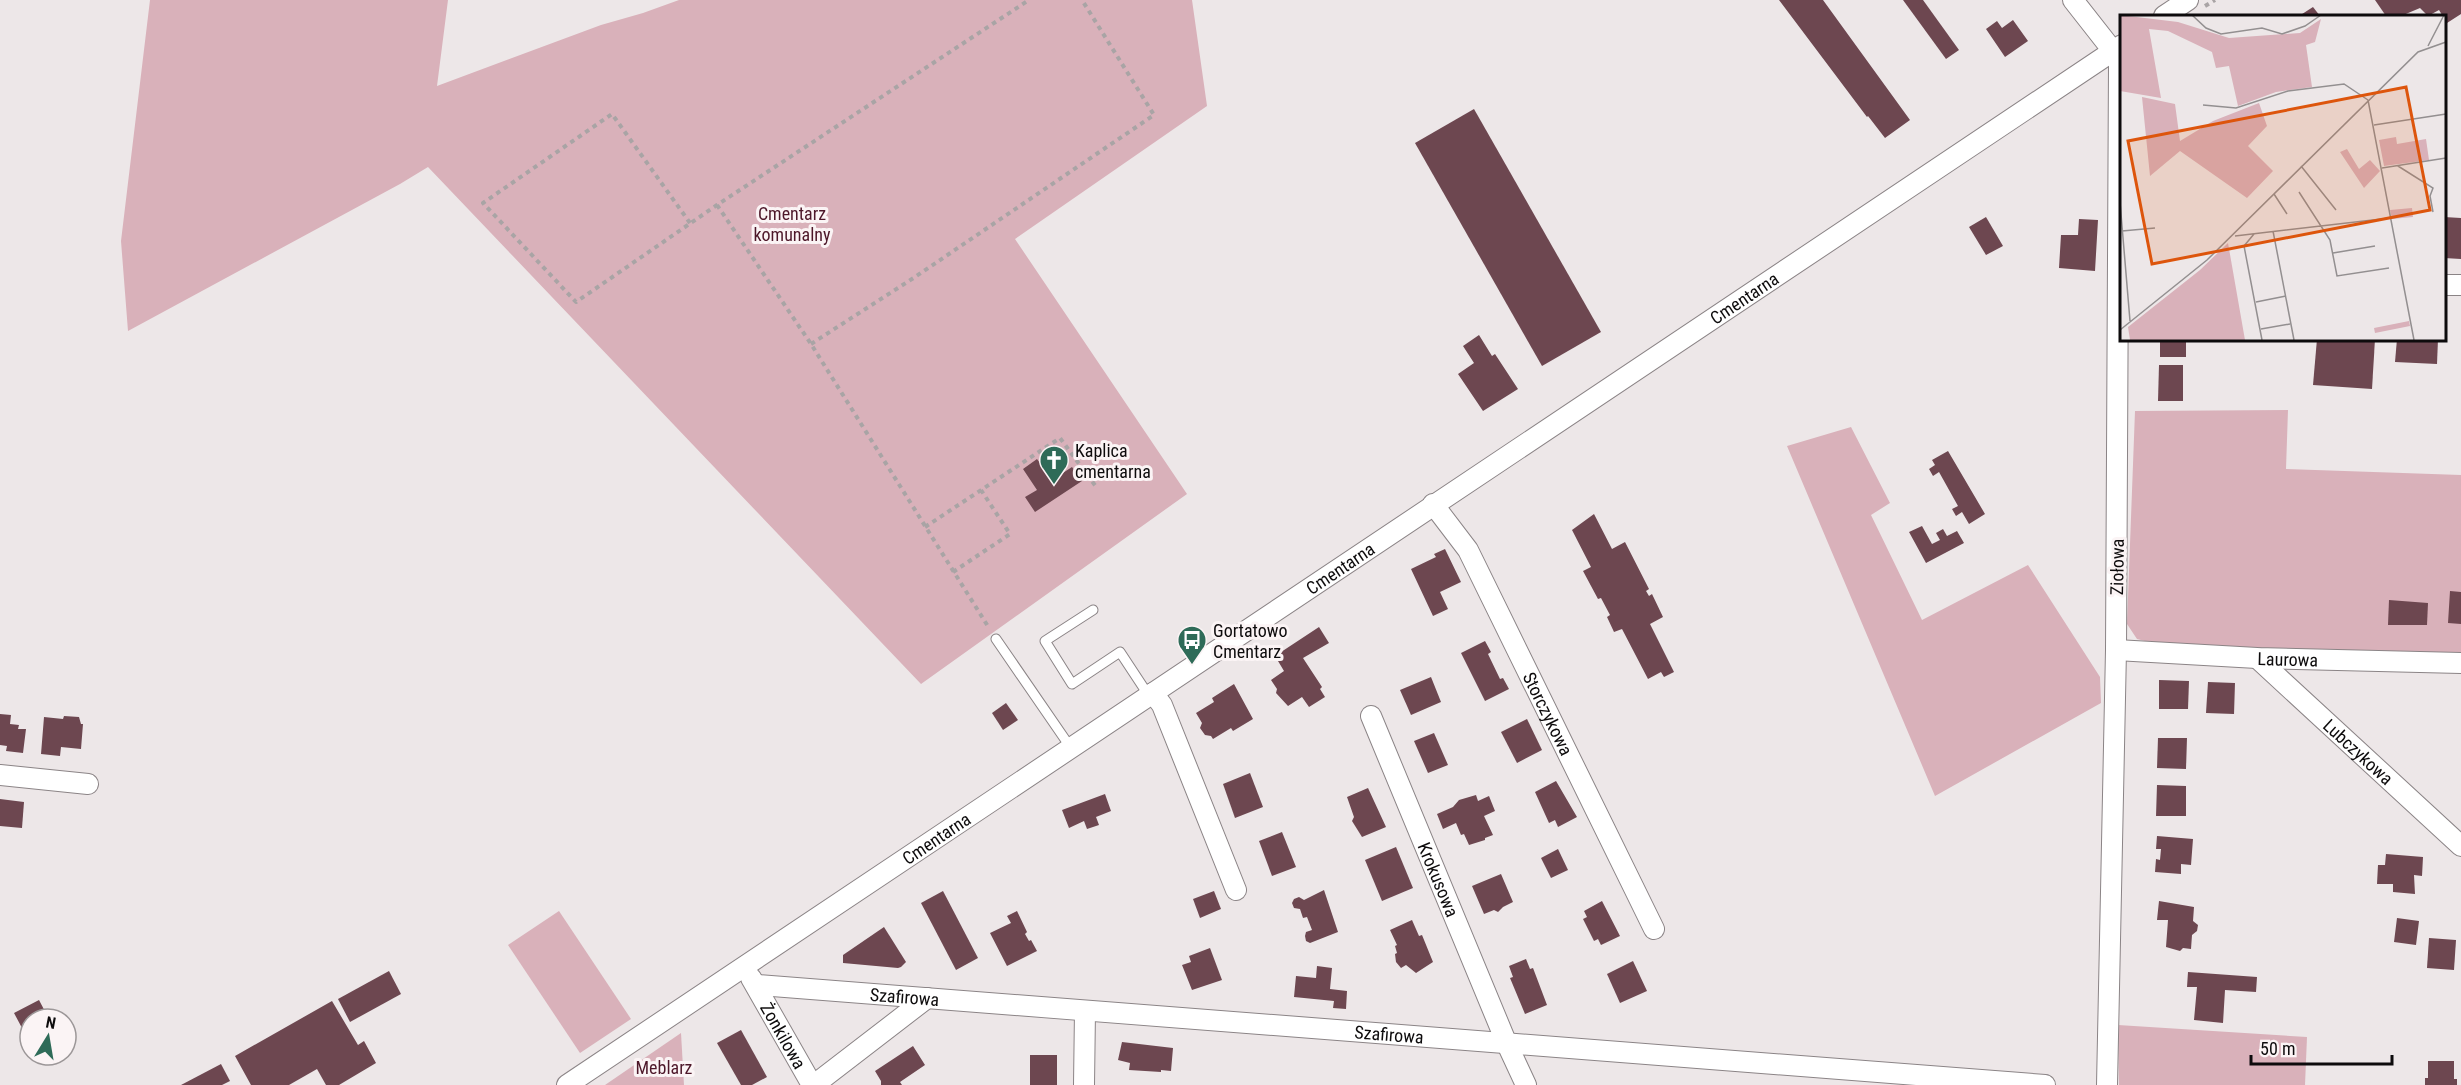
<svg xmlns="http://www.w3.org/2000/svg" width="2461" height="1085" font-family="'Roboto Condensed',sans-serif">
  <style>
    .green { fill: #d9b1ba }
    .building { fill: #6d4750 }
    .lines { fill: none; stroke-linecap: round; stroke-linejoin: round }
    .lane-casing { stroke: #8b8486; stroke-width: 11 }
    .street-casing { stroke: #8b8486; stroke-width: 22 }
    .path { stroke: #a9a4a5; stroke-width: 4; stroke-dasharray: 4.5 4.5; stroke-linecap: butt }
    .lane { stroke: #fff; stroke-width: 9 }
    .street { stroke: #fff; stroke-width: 20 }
    .labels { text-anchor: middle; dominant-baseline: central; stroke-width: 6; stroke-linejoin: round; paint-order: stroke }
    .park-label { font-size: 18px; fill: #4d1729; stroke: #fbf4f5 }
    .street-label { font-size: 18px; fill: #0d0b0c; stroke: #fbf4f5 }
    .poi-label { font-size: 18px; fill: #0d0b0c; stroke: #fbf4f5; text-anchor: start }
    .inset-road { fill: none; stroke: #938f90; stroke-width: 1.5 }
    .view { fill: #dd550c; fill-opacity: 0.15; stroke: #dd550c; stroke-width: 3 }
    .inset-edge { fill: none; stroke: #0d0b0c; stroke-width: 3 }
  </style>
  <rect width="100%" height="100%" fill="#ede7e8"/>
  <!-- green -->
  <g class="green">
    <path d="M150 0H448L437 86 601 25 643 13 679 0H1192L1207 106 1015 239 1187 494 921 684 428 167 400 184 128 331 121 241Z"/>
    <path d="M2288 410 2286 469 2461 475V656L2157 644 2137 639 2127 624 2135 411Z"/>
    <path d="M1851 427 1890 503 1871 515 1922 620 2028 565 2100 677 2101 703 1935 796 1787 446Z"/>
    <path d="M559 911 631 1019 580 1053 508 945Z"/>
    <path d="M2118 1025 2307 1037 2305 1085H2119Z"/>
    <path d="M681 1033 684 1085H605Z"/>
  </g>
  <!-- building -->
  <g class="building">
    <path d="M1779 0H1823L1910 120 1885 138 1868 116 1867 117Z"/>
    <path d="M1903 0H1923L1959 50 1946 59Z"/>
    <path d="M2375 0H2461V14L2447 23 2439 10 2428 16 2420 8 2401 16H2386Z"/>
    <path d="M2313 7 2320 16H2299Z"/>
    <path d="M2013 20 2028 41 2005 57 1986 29 1997 21 2002 28Z"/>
    <path d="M1474 109 1601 332 1542 366 1415 143Z"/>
    <path d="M1986 217 2003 246 1986 255 1969 227Z"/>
    <path d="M2444 217 2461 218V259L2444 258Z"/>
    <path d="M2079 219 2098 220 2095 271 2059 268 2061 235H2078Z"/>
    <path d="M1479 335 1492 356 1495 354 1518 389 1483 411 1458 374 1474 363 1463 346Z"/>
    <rect x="2160" y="339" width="26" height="18"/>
    <path d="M2317 339H2375L2372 389 2313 385Z"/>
    <path d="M2397 339H2438L2437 364 2395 362Z"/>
    <path d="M2159 365H2183V401H2158Z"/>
    <path d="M1948 451 1985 514 1969 524 1962 512 1956 516 1952 509 1958 506 1939 472 1933 476 1929 469 1935 465 1932 460Z"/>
    <path d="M1037 459 1052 480 1072 467 1082 481 1035 512 1025 497 1037 490 1023 469Z"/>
    <path d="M1594 514 1612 549 1625 542 1649 589 1646 591 1649 596 1652 594 1663 617 1650 624 1674 672 1664 677 1661 672 1648 679 1622 629 1614 632 1607 617 1610 615 1601 598 1598 599 1583 571 1591 567 1572 530Z"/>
    <path d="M1922 526 1932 544 1940 540 1936 533 1943 529 1947 536 1957 531 1964 543 1926 563 1909 532Z"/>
    <path d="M1445 549 1461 582 1440 592 1448 609 1433 616 1411 569 1436 557 1434 554Z"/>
    <path d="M2450 591 2461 592V624L2448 623Z"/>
    <path d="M2389 600 2428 603 2427 625H2388Z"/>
    <path d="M1319 627 1329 643 1303 658 1322 687 1320 689 1325 697 1309 707 1302 697 1288 706 1276 693 1277 689 1271 680 1284 671 1275 656Z"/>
    <path d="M1485 641 1491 652 1488 654 1500 679 1503 678 1509 689 1485 701 1461 653Z"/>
    <path d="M1431 677 1441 702 1411 715 1400 690Z"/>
    <path d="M2159 680 2189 681 2188 709H2159Z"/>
    <path d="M2208 682 2235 683 2234 714 2206 713Z"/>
    <path d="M1234 684 1253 719 1233 731 1231 728 1213 739 1211 736 1205 735 1200 728 1202 723 1196 713 1214 702 1212 698Z"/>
    <path d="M1006 703 1018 720 1003 730 992 713Z"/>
    <path d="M0 714 11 715 10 724 19 725 18 729H26L23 753 6 751 7 746 0 745Z"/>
    <path d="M64 716 79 717 81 724H83L81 749 61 747 60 756 41 754 44 717 63 719Z"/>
    <path d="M1527 719 1542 750 1517 763 1501 732Z"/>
    <path d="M1434 733 1448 765 1428 773 1414 741Z"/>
    <path d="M2158 738H2187L2186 769 2157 768Z"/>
    <path d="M1250 773 1263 807 1235 818 1223 784Z"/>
    <path d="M1556 781 1577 817 1558 827 1555 820 1549 823 1535 792Z"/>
    <path d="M2157 785 2186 786V816H2156Z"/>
    <path d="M1368 788 1386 827 1362 837 1352 821 1354 817 1347 797Z"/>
    <path d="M1105 794 1111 811 1096 817 1099 825 1087 829 1084 821 1069 828 1062 810Z"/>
    <path d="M1476 795 1478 801 1489 796 1495 811 1484 816 1493 835 1485 838V840L1469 845 1464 834 1461 835 1456 823 1443 829 1437 814 1453 807 1459 800Z"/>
    <path d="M0 799 24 802 22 828 0 826Z"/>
    <path d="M1282 832 1296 867 1272 876 1259 841Z"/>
    <path d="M2157 836 2193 839 2191 865 2181 864V874L2155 872 2156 859 2160 860 2161 849H2156Z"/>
    <path d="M1396 847 1413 888 1382 901 1365 860Z"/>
    <path d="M1558 849 1568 870 1551 878 1541 858Z"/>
    <path d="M2386 854 2423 857 2422 876 2414 875 2415 894 2393 892V884H2377L2378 865H2385Z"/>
    <path d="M1501 874 1513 902 1503 907 1498 912 1494 910 1484 914 1472 886Z"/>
    <path d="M1324 890 1338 932 1310 943 1306 941 1305 936 1306 932 1312 930 1307 917 1303 918 1300 909 1294 908 1292 903 1294 899 1299 897 1304 900Z"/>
    <path d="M943 891 978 958 956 970 921 903Z"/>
    <path d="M1214 891 1221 909 1200 918 1193 899Z"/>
    <path d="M1602 901 1620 936 1601 945 1598 939 1594 941 1583 919 1587 917 1584 911Z"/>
    <path d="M2159 901 2194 907 2193 921 2198 925 2197 931 2192 935 2191 949 2183 948 2180 951 2166 947 2168 920H2157Z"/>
    <path d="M1017 911 1027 932 1025 934 1029 941 1031 940 1037 951 1007 966 990 933 1011 923 1007 916Z"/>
    <path d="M2397 918 2419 921 2416 945 2394 942Z"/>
    <path d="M1412 920 1419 936 1422 935 1433 962 1416 973 1406 965 1401 968 1396 962 1395 954 1397 953 1395 946 1397 945 1390 930Z"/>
    <path d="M884 927 906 962 901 967 898 968 843 963V955Z"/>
    <path d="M2429 938 2456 940 2454 970 2427 968Z"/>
    <path d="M1210 948 1222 980 1192 990 1182 965 1191 962 1189 956Z"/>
    <path d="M1526 959 1530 969 1533 968 1547 1005 1525 1014 1510 978 1513 977 1509 966Z"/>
    <path d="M1633 961 1647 991 1620 1003 1607 974Z"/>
    <path d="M1317 966 1332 968 1330 989 1347 991 1346 1009 1333 1008 1334 1001 1294 997 1296 976 1316 978Z"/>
    <path d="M389 971 401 994 350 1022 338 999Z"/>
    <path d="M2188 972 2257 977 2256 992 2225 990 2223 1023 2194 1020 2197 987H2187Z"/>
    <path d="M39 1000 49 1019H30V1043L14 1013Z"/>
    <path d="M332 1001 358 1045 364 1041 376 1063 339 1085H326L317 1069 289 1085H251L235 1056Z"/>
    <path d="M741 1030 767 1077 752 1085H741L717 1043Z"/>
    <path d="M1122 1042 1173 1048 1171 1071 1161 1070V1072L1129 1070 1130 1063 1118 1060Z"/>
    <path d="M913 1046 925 1065 900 1082 902 1085H881V1081L875 1071Z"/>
    <rect x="1030" y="1055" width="27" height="30"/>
    <path d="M2428 1061H2454V1079H2457V1085H2425V1078H2428Z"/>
    <path d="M221 1064 230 1081 222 1085H181Z"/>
  </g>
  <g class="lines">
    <!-- lane casing -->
    <g class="lane-casing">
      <g id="lane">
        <path d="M1093 610 1045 641 1072 684 1120 652 1149 696"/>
        <path d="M996 639 1071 748"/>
      </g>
    </g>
    <!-- street casing -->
    <g class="street-casing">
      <g id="street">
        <path d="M2073 0 2113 51 2119 64 2116 650 2107 1085"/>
        <path d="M2164 16 2188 0"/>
        <path d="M2444 285H2461"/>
        <path id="s1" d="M1433 504 1468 550 1654 929"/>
        <path id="s2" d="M2116 650 2257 658 2461 663"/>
        <path id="s3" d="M2257 658 2461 846"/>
        <path d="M1153 693 1162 705 1236 890"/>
        <path id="s4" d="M1371 716 1507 1044 1526 1085"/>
        <path d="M0 775 88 784"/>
        <path id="s5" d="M751 978 812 1085"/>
        <path id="s6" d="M758 985 2045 1085"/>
        <path id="s7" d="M567 1085 2122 45"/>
        <path d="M814 1085 927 998"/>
        <path d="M1084 1085 1085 1011"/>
      </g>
    </g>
    <!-- path -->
    <g class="path">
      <path d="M2205 6 2215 0"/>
      <path d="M717 205 811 344 989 628"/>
      <path d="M690 223 612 114 483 203 576 302 717 205 1029 0"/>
      <path d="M811 344 915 277 1154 115 1082 0"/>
      <path d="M925 527 1060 438 1097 488"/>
      <path d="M953 572 1010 534 981 490"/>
    </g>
    <!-- lane -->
    <use href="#lane" class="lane"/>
    <!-- street -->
    <use href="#street" class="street"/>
  </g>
  <!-- icons -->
  <defs>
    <g id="church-pin" transform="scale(1.5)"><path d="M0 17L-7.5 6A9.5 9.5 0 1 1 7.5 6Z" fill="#2e6b58" stroke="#fbf4f5"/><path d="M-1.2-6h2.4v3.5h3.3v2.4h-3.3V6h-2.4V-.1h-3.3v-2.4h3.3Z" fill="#fff"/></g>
    <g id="bus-pin" transform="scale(1.5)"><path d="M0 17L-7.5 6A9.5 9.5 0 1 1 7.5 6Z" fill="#2e6b58" stroke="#fbf4f5"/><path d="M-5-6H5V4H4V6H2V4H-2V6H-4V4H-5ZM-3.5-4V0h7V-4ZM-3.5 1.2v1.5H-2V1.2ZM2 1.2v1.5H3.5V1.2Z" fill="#fff"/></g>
  </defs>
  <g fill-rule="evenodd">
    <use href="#church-pin" x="1054" y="460"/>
    <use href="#bus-pin" x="1192" y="640"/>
  </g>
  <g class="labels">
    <!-- park labels -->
    <g class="park-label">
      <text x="792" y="213">Cmentarz<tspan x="792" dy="21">komunalny</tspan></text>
      <text x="664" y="1067">Meblarz</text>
    </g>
    <!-- street labels -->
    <g class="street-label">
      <text stroke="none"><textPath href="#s7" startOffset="1416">Cmentarna</textPath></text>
      <text transform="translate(2117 567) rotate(-89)">Ziołowa</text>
      <text stroke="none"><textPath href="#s7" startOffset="930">Cmentarna</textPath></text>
      <text stroke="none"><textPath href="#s2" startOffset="172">Laurowa</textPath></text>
      <text stroke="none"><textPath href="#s1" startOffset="240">Storczykowa</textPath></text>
      <text stroke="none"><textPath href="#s3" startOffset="138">Lubczykowa</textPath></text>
      <text stroke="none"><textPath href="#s7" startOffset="444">Cmentarna</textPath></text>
      <text stroke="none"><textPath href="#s4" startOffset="177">Krokusowa</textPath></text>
      <text stroke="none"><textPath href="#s6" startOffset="147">Szafirowa</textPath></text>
      <text stroke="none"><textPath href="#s5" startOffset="66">Żonkilowa</textPath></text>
      <text stroke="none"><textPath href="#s6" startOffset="633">Szafirowa</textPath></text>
    </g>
    <!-- poi labels -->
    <g class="poi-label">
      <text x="1075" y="450">Kaplica<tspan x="1075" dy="21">cmentarna</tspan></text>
      <text x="1213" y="630">Gortatowo<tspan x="1213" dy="21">Cmentarz</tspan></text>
    </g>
  </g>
  <!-- overview -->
  <g transform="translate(2120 15)">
    <rect width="326" height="326" fill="#ede7e8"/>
    <path d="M0 0 58 7 109 23 180 18 201 4 195 27 186 30 192 72 156 77 118 91 109 51 96 53 92 37 48 16 29 14 41 83 0 76ZM22 82 55 89 60 126 93 106 139 88 147 111 128 131 153 156 127 183 60 136 30 161ZM276 122 277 129 306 124 309 145 264 151 259 125ZM227 134 239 154 250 145 260 156 244 173 220 137ZM292 193 293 202 272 204 270 195ZM108 228 125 325H10L8 312 80 255ZM289 306 290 311 255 318 254 313Z" fill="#d9b1ba"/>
    <path class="inset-road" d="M72 0 86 13 101 19 142 13 162 19 185 11 201 0M308 31 324 0M248 85 294 325M83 90 116 93 168 76 224 69 248 85M254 110 326 99M181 151 216 195M278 151 313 173 310 181 313 197M262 153 326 143M179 177 210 225 217 261 269 253M154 179 167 199M0 187 10 306M2 216 35 213M153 216 174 325M134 219 124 231 142 325M115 221 270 203M213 238 255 231M136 287 166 281M141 314 170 309M0 315 87 245 298 37 326 27"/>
    <path class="view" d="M286 72 310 195 32 249 8 126Z"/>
    <rect width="326" height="326" class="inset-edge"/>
  </g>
  <!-- north arrow -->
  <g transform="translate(48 1037) rotate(11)"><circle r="28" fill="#fbf4f5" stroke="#9c9798" stroke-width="1.5"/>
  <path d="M0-4.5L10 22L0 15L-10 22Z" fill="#2e6b58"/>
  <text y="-9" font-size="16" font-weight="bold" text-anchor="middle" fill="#0d0b0c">N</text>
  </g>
  <!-- scale -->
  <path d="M2251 1055v9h141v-9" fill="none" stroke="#0d0b0c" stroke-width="3"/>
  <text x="2260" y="1055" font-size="18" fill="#0d0b0c" stroke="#fbf4f5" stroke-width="4.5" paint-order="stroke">50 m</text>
</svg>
